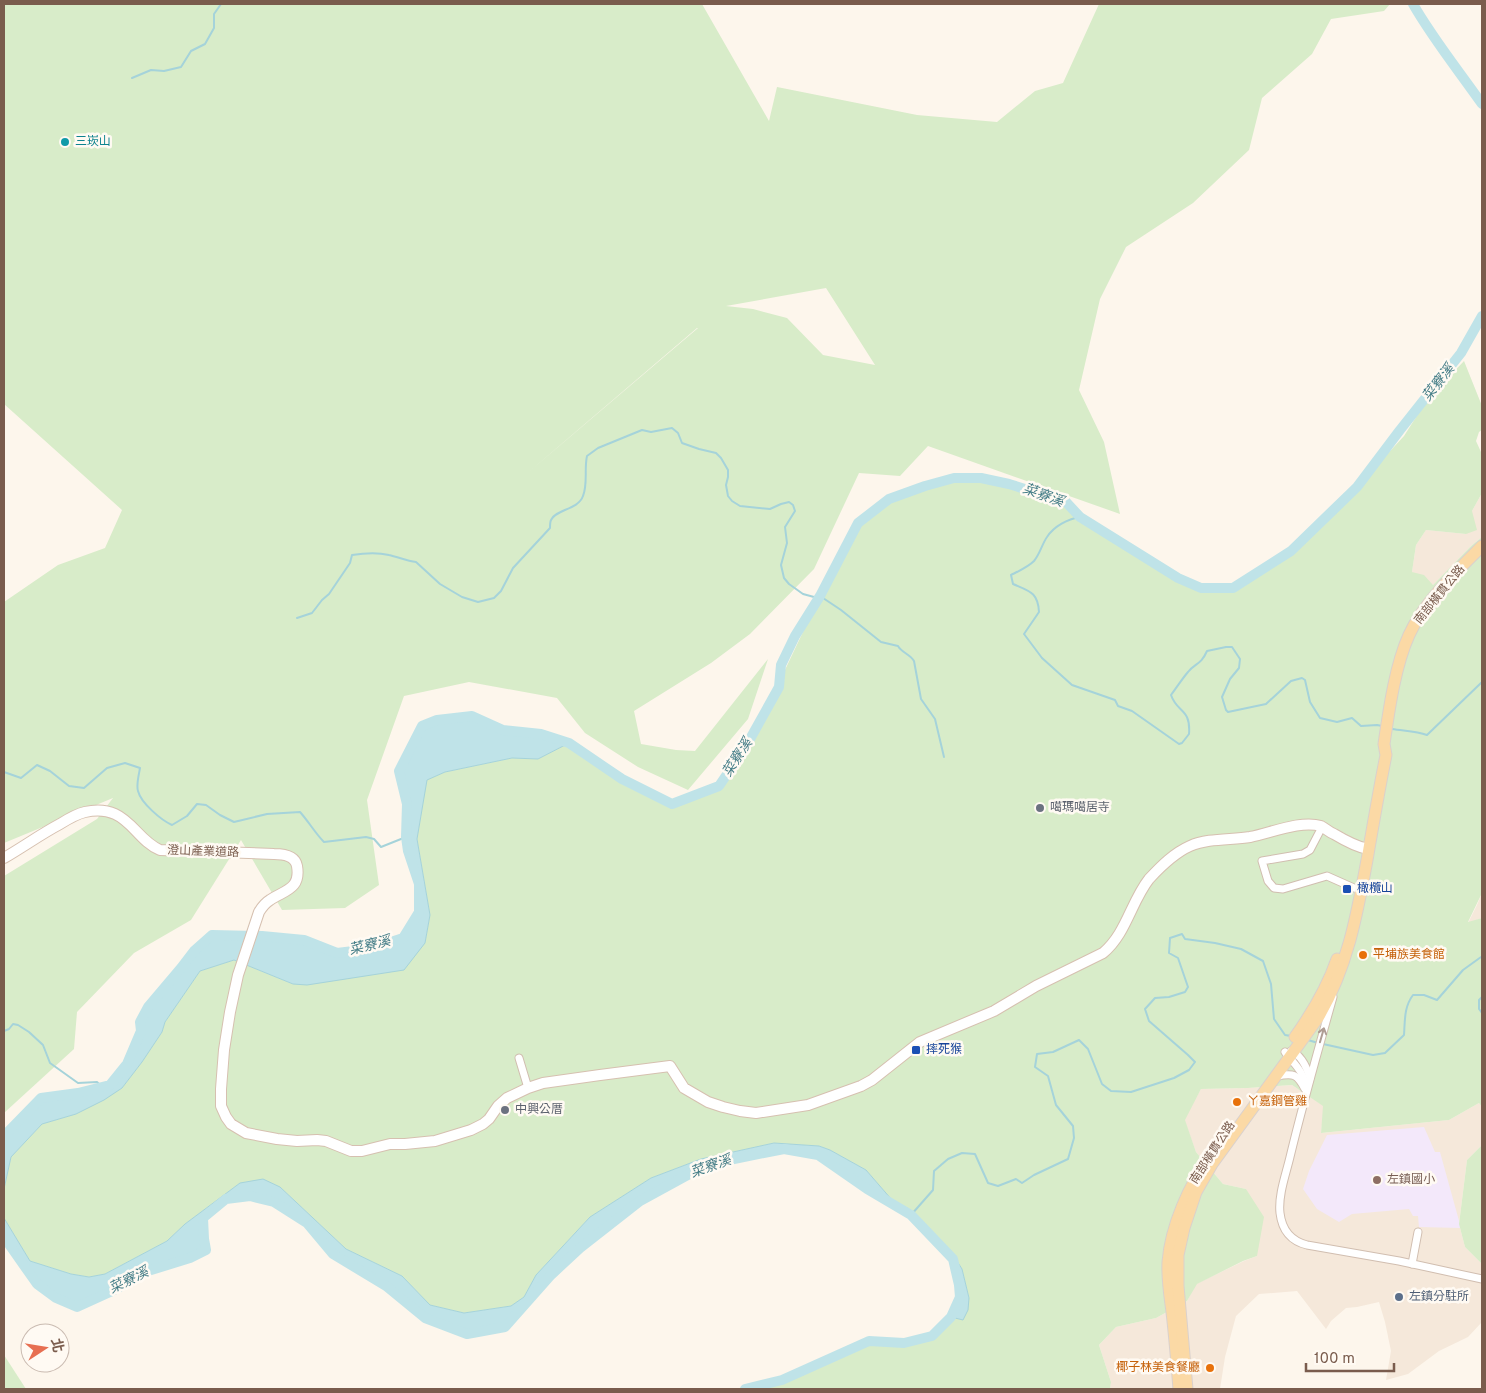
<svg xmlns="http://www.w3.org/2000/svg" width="1486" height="1393" font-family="Overpass,'Noto Sans TC',sans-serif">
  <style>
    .residential { fill: #f5e8da }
    .education { fill: #f3e8fa }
    .green { fill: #d8ecc9; fill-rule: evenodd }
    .water { fill: #bfe3e8; stroke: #a5d3da }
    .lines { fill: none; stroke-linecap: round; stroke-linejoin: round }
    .stream { stroke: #a5d3da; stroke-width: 2 }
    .river { stroke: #bfe3e8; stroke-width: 10 }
    .street-casing { stroke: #d1beb0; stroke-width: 9 }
    .secondary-casing { stroke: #d6c0b0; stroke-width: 12 }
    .primary-casing { stroke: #dad1cd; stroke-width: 13 }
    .street { stroke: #fff; stroke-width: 7 }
    .secondary { stroke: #fff; stroke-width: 10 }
    .primary { stroke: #fbd9a5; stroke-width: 11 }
    .oneway { stroke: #af9d94 }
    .culture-dot { fill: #0f9aa8; stroke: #fffaf3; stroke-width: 2 }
    .worship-dot { fill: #6b7280; stroke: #fffaf3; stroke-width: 2 }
    .transit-dot { fill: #1a4fb4; stroke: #fffaf3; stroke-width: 2 }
    .food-dot { fill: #e8710a; stroke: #fffaf3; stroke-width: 2 }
    .education-dot { fill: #8d6e63; stroke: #fffaf3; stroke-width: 2 }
    .service-dot { fill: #5c6f8a; stroke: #fffaf3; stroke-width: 2 }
    .labels { text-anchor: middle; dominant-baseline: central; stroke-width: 5; stroke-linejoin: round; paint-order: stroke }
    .culture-label { font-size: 12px; fill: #0d838f; stroke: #fffaf3; text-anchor: start }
    .street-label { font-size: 12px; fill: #7a5c4d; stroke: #fffaf3 }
    .worship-label { font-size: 12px; fill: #5b616d; stroke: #fffaf3; text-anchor: start }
    .transit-label { font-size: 12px; fill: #164399; stroke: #fffaf3; text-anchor: start }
    .food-label { font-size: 12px; fill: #c56008; stroke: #fffaf3; text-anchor: start }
    .education-label { font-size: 12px; fill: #785e54; stroke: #fffaf3; text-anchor: start }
    .service-label { font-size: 12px; fill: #4e5e75; stroke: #fffaf3; text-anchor: start }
    .water-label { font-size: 14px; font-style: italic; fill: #437c86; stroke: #fffaf3 }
  </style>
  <rect width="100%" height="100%" fill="#fdf6ec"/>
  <!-- residential -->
  <g class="residential">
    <path d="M1482 490V537L1471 546 1433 585 1412 572 1416 545 1426 530 1466 534 1472 511 1482 493Z"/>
    <path d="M1482 893V918L1468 923 1477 905Z"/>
    <path d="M1292 1085 1324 1106 1321 1133 1449 1120 1479 1103 1482 1107V1145L1467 1160 1459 1224 1465 1247 1482 1264V1322L1468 1337 1439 1351 1408 1374 1386 1380 1391 1351 1385 1322 1379 1302 1357 1307 1346 1308 1331 1321 1326 1329 1297 1291 1259 1294 1236 1316 1225 1357 1220 1389H1110L1111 1382 1099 1345 1116 1327 1156 1318 1187 1301 1196 1284 1244 1261 1257 1256 1246 1189 1223 1184 1196 1152 1184 1119 1201 1089 1248 1088Z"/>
  </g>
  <!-- education -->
  <path class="education" d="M1424 1127 1435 1152H1440L1461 1228 1419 1227 1418 1216H1413L1409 1209 1352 1214 1339 1222 1317 1209 1303 1189 1309 1171 1327 1135Z"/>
  <!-- green -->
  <g class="green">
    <path d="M4 4H702L769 121 777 87 917 115 997 122 1035 91 1063 83 1099 4H1390L1384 11 1331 19 1312 54 1262 98 1249 150 1193 203 1126 247 1100 299 1079 390 1104 442 1120 514 928 446 900 476 859 473 814 569 750 634 711 663 634 711 641 744 676 750 695 751 768 659 748 719 688 790 638 767 585 733 557 698 469 682 404 696 367 800 379 885 345 908 282 910 241 840 191 920 134 953 77 1012 74 1049 4 1113V876L97 819 113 798 4 843V602L58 565 105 548 122 510 4 404ZM826 288 875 365 823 355 787 318 753 309 726 306ZM697 328H698L524 476Z"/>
    <path d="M1464 361 1482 406V430L1479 432 1476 441 1481 452 1482 490V493L1472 511 1477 530 1466 534 1426 530 1416 545 1412 572 1424 575 1433 585 1471 546 1482 537V893L1468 922 1482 918V1107L1479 1103 1449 1120 1321 1133 1323 1106 1292 1085 1248 1088 1201 1089 1185 1120 1196 1152 1223 1184 1246 1189 1264 1217 1257 1256 1243 1261 1197 1284 1187 1301 1156 1318 1116 1327 1099 1345 1111 1382 1110 1389H745L782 1380 869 1341 904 1343 932 1336 951 1317 963 1320 969 1298 962 1269 950 1250 938 1240 928 1228 909 1209 892 1200 866 1170 830 1150 819 1146 774 1143 701 1159 651 1178 590 1217 536 1275 524 1297 511 1306 464 1313 430 1305 402 1276 346 1249 280 1187 240 1183 185 1224 167 1241 105 1274 89 1277 71 1274 30 1261 4 1218V1189L11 1157 42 1124 76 1114 122 1088 142 1062 162 1032 165 1022 200 971 234 960 293 984 425 943 430 915 417 839 426 780 445 772 512 758 538 759 569 743 622 779 672 804 719 786 745 748 784 672 820 596 858 523 889 499 925 486 954 478H981L1009 484 1066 502 1080 517 1178 578 1201 588H1233L1291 551 1357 487 1404 436 1427 400Z"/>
    <path d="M1482 1145V1264L1465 1247 1459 1224 1467 1160Z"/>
    <path d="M4 1355 26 1389H4Z"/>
  </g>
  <!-- water -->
  <g class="water">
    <path d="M472 716 503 730 541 734 569 743 538 759 512 758 445 772 427 780 417 839 430 915 425 943 404 970 307 985 293 984 234 960 200 971 165 1022 162 1032 142 1062 122 1088 104 1100 76 1114 42 1124 11 1157 4 1189V1136L41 1098 78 1093 110 1085 127 1064 141 1031 140 1022 148 1007 181 968 194 951 212 935 262 936 304 940 338 953 370 949 403 938 419 912V884L408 851 406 836 407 804 399 771 422 726 437 720Z"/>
    <path d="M774 1143 819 1146 830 1150 866 1170 892 1200 909 1209 928 1228 938 1240 950 1250 962 1269 969 1298 968 1310 963 1320 951 1317 960 1297 959 1285 953 1259 911 1215 867 1189 818 1155 785 1149 729 1160 693 1172 640 1201 580 1248 551 1275 505 1327 467 1334 425 1318 386 1286 333 1254 307 1223 274 1202 250 1196 226 1199 203 1217 204 1239 206 1250 190 1258 148 1271 110 1292 77 1307 56 1298 37 1284 4 1237V1218L30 1261 71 1274 89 1277 105 1274 167 1241 185 1224 240 1183 263 1179 280 1187 346 1249 402 1276 430 1305 464 1313 511 1306 524 1297 536 1275 590 1217 651 1178 701 1159Z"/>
  </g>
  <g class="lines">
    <!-- stream -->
    <g class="stream">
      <path d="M132 78 151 70 164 71 181 67 191 51 205 44 214 28V14L221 4"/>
      <path d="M1080 517C1068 519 1054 526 1047 537 1042 544 1040 554 1034 561 1028 567 1019 571 1011 575L1013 584C1029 591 1038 592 1039 612L1024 634 1042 658 1072 685 1115 700 1118 706 1132 711 1179 744 1182 743 1189 734C1191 708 1177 713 1171 695 1177 687 1182 679 1188 672 1195 663 1201 665 1207 651L1226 647H1232L1240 659 1239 668 1230 679 1222 697 1226 710 1228 712 1266 704 1291 681 1302 678 1305 680 1310 702 1320 718 1337 722 1352 718 1361 726 1377 725 1382 726"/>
      <path d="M297 618 312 613 322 600 329 594 350 563 352 555C364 553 377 552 389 555 398 557 407 561 416 562L440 584 462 597 478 602 494 598 501 591 513 568 550 528C550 525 550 522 551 520 556 509 578 510 583 496 588 484 584 469 587 456L598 448 642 430 651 432 672 428 678 433 682 443 699 449 716 453 721 458 728 470V477L726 485 728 496 732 501 740 506 770 509 781 504 789 502 793 505 795 511 785 527 787 543 781 565 784 578 789 584 803 594 814 597 820 596 841 610 881 642 898 646C902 653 910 654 914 661L921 699 935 719 944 757"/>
      <path d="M1392 729C1404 731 1416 731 1427 735L1482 682"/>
      <path d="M4 772 21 778 37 765 50 771 69 786 84 788 107 768 125 763 140 768C139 774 136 785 138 791 141 803 161 820 172 825L187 816 197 804 206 805 220 815 234 822 267 814 300 812C309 822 315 833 324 842L366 837 374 839 381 847 406 837"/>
      <path d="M1482 997 1479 1000V1009L1482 1013"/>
      <path d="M4 1031 9 1029 13 1024 18 1025 29 1032 43 1045 50 1063 78 1083 97 1082 102 1087"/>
      <path d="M1308 1040 1318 1043"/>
      <path d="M1323 1044 1373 1055 1385 1053 1404 1035C1405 1020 1404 1007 1413 995H1424L1437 1000 1463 970 1481 957 1482 958"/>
      <path d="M911 1215 933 1190 934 1171 948 1159 962 1153 975 1154 988 1183 998 1186 1016 1179 1022 1183 1034 1175 1068 1159 1074 1138 1073 1126 1056 1105 1048 1076 1035 1067 1037 1054 1053 1052 1079 1040 1088 1049 1102 1084 1111 1091 1131 1092 1174 1078 1189 1070 1195 1062 1188 1055 1149 1021 1145 1009 1155 998 1169 997 1185 992 1188 987 1178 958 1169 953 1170 938 1182 934 1185 939 1215 943 1241 949 1263 961 1271 984 1274 1019 1285 1035 1291 1036"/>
    </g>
    <!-- river -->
    <g class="river">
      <path d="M1413 4C1433 39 1459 71 1482 104"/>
      <path d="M4 1136 41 1098 78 1093 110 1085 127 1064 141 1031 140 1022 148 1007 181 968 194 951 212 935 262 936 304 940 337 953 370 949 403 938 419 912V884L408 851 406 837 407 804 399 771 422 726 437 720 472 716 503 730 541 734 569 743 622 779 672 804 719 786 745 748 779 687 781 665 795 636 820 596 858 523 889 499 925 486 954 478H981L1009 484 1066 502 1080 517 1178 578 1201 588H1233L1291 551 1357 487 1400 430 1461 353 1482 316"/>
      <path d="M4 1237 37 1284 56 1298 77 1307 110 1292 148 1271 190 1258 206 1250 204 1239 203 1218 226 1199 250 1196 274 1202 307 1223 333 1254 386 1286 425 1318 467 1334 505 1327 551 1275 580 1248 640 1201 693 1172 729 1160 784 1149 818 1155 867 1189 911 1215 953 1259 959 1285 960 1297 951 1317 932 1336 904 1343 869 1341 782 1380 745 1389"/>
    </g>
    <!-- street casing -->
    <g class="street-casing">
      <g id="street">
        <path d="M1322 827 1310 850 1303 854 1262 861 1268 881 1274 888 1283 889 1327 876 1354 888"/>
        <path d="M1333 997C1318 1050 1303 1103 1290 1157 1286 1174 1278 1195 1280 1213 1282 1230 1291 1241 1307 1245L1399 1261 1482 1279"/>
        <path d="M1291 1051C1301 1055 1307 1068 1310 1078"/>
        <path d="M1285 1052C1295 1065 1304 1071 1306 1089"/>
        <path d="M519 1058 528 1088"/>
        <path d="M1277 1076C1294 1073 1297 1074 1305 1089"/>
        <path d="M1412 1264 1418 1232"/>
      </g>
    </g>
    <!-- secondary casing -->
    <g class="secondary-casing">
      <path id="secondary" d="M4 858C23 847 41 834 60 824 68 819 76 814 85 812 94 810 106 810 115 814 133 822 141 842 160 850L274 854C283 854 295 855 297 866 301 889 285 890 270 900 265 903 262 907 259 912L238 975 230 1012 224 1050 221 1089V1106L226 1117 231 1124 246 1133 277 1139 297 1141 317 1140 326 1141 351 1151H362L390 1144H405L435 1141 471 1130 483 1124 489 1119 498 1106 507 1098 528 1088 543 1083 600 1075 670 1066 684 1088 708 1102 723 1107 740 1111 756 1113 808 1105 861 1086 872 1080 920 1042 994 1011 1036 986 1103 953C1126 934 1131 902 1149 879 1161 866 1174 853 1190 846 1208 838 1231 840 1250 837 1271 833 1300 820 1321 826 1325 828 1329 832 1334 834 1344 840 1357 847 1368 849"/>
    </g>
    <!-- primary casing -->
    <g class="primary-casing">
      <g id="primary">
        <path d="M1295 1037C1312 1013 1327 988 1337 959"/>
        <path d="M1179 1389C1177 1364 1175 1338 1172 1312 1170 1296 1167 1279 1168 1262 1171 1225 1189 1186 1210 1156"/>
        <path d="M1187 1389 1178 1286V1255L1184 1228 1196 1192 1212 1164 1318 1018C1347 969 1357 915 1367 860 1373 825 1379 790 1386 755L1384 744C1389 710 1395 666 1409 635 1424 602 1457 571 1482 546"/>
      </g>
    </g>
    <!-- street -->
    <use href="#street" class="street"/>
    <!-- secondary -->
    <use href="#secondary" class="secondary"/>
    <!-- primary -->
    <use href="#primary" class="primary"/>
  </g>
  <!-- one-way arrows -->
  <defs><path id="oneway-shaft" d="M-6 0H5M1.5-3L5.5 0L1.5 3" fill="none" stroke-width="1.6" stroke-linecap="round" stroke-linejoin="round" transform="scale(1.25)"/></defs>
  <use class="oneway" href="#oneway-shaft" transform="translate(1322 1035) rotate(-74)"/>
  <!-- markers -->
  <circle class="culture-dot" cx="65" cy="142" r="5"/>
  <g class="worship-dot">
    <circle cx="1040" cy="808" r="5"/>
    <circle cx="505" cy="1110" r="5"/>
  </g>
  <g class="transit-dot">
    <rect x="1342" y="884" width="10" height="10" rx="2.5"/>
    <rect x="911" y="1045" width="10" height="10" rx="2.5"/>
  </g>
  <g class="food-dot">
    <circle cx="1363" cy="955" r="5"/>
    <circle cx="1237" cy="1102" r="5"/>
    <circle cx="1210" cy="1368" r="5"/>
  </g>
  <circle class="education-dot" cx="1377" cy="1180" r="5"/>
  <circle class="service-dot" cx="1399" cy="1297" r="5"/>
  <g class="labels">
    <!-- culture labels -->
    <g class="culture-label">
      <text x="75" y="142">三崁山</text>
    </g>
    <!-- street labels -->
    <g class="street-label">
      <text transform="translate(1440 595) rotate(-51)">南部橫貫公路</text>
      <text transform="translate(203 852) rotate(2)">澄山產業道路</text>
      <text transform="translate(1213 1153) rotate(-57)">南部橫貫公路</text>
    </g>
    <!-- worship labels -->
    <g class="worship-label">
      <text x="1050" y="808">噶瑪噶居寺</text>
      <text x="515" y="1110">中興公厝</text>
    </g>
    <!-- transit labels -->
    <g class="transit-label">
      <text x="1357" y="889">橄欖山</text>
      <text x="926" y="1050">摔死猴</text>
    </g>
    <!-- food labels -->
    <g class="food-label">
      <text x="1373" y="955">平埔族美食館</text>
      <text x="1247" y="1102">ㄚ嘉鋼管雞</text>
      <text x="1200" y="1368" text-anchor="end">椰子林美食餐廳</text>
    </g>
    <!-- education labels -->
    <g class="education-label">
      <text x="1387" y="1180">左鎮國小</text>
    </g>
    <!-- service labels -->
    <g class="service-label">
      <text x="1409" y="1297">左鎮分駐所</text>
    </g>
    <!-- water labels -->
    <g class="water-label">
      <text transform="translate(1439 383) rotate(-52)">菜竂溪</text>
      <text transform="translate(1043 496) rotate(20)">菜竂溪</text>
      <text transform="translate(738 758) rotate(-57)">菜竂溪</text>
      <text transform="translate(370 946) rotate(-13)">菜竂溪</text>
      <text transform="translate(711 1167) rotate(-19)">菜竂溪</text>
      <text transform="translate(129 1281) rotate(-26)">菜竂溪</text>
    </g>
  </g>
  <!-- border -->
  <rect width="1486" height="1393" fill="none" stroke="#7a5c4d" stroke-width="10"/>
  <!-- north arrow -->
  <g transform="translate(45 1348) rotate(78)"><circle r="24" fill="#fffaf3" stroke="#cabbb1"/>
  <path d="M0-4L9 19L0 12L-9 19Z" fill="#e76f51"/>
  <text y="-8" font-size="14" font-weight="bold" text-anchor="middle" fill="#7a5c4d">北</text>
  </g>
  <!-- scale -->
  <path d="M1306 1363v8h88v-8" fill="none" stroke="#7a5c4d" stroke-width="2.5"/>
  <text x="1314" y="1363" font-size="15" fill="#7a5c4d" stroke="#fffaf3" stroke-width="4" paint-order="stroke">100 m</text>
</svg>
